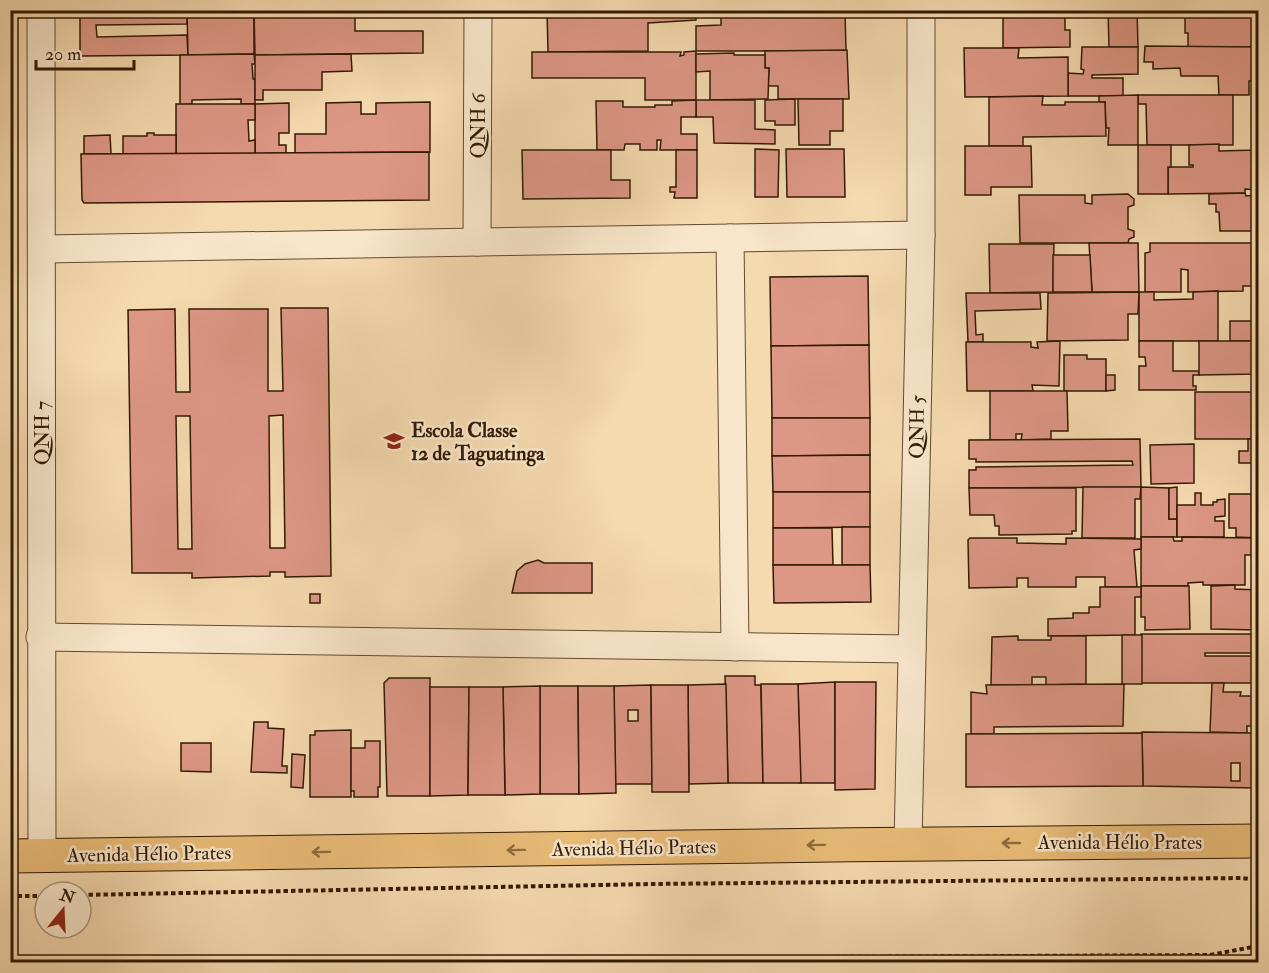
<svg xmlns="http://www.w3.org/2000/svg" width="1269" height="973" font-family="'IM FELL Double Pica',serif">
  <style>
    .building { fill: #dd9785; stroke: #321a04; stroke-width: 1.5; fill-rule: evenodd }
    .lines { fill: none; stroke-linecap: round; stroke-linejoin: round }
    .street-casing { stroke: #634a2f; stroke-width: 29 }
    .primary-casing { stroke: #321a04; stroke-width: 35 }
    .path { stroke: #321a04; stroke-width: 4; stroke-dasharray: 4.5 3; stroke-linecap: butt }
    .street { stroke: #f8e6cb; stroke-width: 27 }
    .primary { stroke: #eabc78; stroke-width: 33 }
    .oneway { stroke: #8e6b3e }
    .labels { text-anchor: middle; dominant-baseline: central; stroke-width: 5; stroke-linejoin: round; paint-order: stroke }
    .street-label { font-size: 20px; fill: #321a04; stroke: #f8e6cb }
    .poi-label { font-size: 20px; font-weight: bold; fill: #321a04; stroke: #f8e6cb; text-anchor: start }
  </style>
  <rect width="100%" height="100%" fill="#f5d9af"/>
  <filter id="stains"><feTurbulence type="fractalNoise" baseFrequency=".00333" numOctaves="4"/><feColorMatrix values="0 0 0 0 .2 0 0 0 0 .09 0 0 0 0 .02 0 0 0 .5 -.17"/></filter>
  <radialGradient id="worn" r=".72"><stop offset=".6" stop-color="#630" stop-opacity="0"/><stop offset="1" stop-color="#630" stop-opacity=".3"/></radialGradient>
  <!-- building -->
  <g class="building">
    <path d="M80 10H187V24L96 25 97 37 187 35 188 55 80 56Z"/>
    <path d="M187 10H254V54L188 55Z"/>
    <path d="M254 10H355V31H423V53L255 55Z"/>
    <path d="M547 10H696V20L648 23V51L548 52Z"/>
    <path d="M721 10H845L846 51H696V26L721 25Z"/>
    <path d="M1003 10H1065V30H1070V47L1003 48Z"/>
    <path d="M1108 10H1137L1138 47H1109Z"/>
    <path d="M1185 10H1258V47H1188V33H1185Z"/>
    <path d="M1145 46 1258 47V95H1256L1257 81H1249V95H1219L1218 76H1181L1180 68 1153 69V62H1144Z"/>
    <path d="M1082 47H1138V74L1092 75V78H1123V96H1068V73L1083 74 1084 70 1081 69Z"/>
    <path d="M964 48H1019L1018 58 1068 57V96L965 97Z"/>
    <path d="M847 50 849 99H778V86H768L769 68H765V51Z"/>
    <path d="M696 51V100H645V78H532V52H681L680 56 684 55V52Z"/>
    <path d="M734 53V55H765V68H769L768 99 710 100V71L696 72V54Z"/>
    <path d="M254 54 255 64H252L253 79H255V104H241V99L192 100V104L180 105V55Z"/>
    <path d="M351 54 352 71 322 72V90H263V100H255V55Z"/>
    <path d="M1138 95H1233V145H1147L1146 104H1138Z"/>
    <path d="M1138 95V145H1108L1109 128H1106L1105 102H1099V96Z"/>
    <path d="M1043 96 1042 105H1065V102H1105L1106 136 1023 137V146H989V97Z"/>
    <path d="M795 99V125H775V121H765V100Z"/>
    <path d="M798 99H843V131H830V145H799Z"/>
    <path d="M696 100H755V129L775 130V144L714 143 713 117H696Z"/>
    <path d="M696 100V117H681V134H697V150H660L661 140H657V150H640V144H625L624 150H597L596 101H623V107H655V105H672V101Z"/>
    <path d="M361 102V114H376V103L430 102V152L295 153V134H326V103Z"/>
    <path d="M289 103V133H279V145H286V153L255 154V104Z"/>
    <path d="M176 104H255V120H248L249 141 255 140V154H176Z"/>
    <path d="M147 133H154V135H176V154H123V136H147Z"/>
    <path d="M110 135 111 154H84V136Z"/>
    <path d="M1219 144V151L1256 150V145L1258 144V190L1245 189V193L1168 194V167H1193V165H1189V145Z"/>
    <path d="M1138 145H1171V167H1168V194H1138Z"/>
    <path d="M965 146H1031L1032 187H991V195H965Z"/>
    <path d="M755 149 779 150 778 197H755Z"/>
    <path d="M786 149H844L845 197H787Z"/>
    <path d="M522 150H611V180H630V198L523 199Z"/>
    <path d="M676 150H697V198H674L675 192H670V187H676Z"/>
    <path d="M429 152V200L84 203 82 200 81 154Z"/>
    <path d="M1245 193 1246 196 1258 195V231H1220L1219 212H1216V204H1209V194Z"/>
    <path d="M1128 194 1134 199V205L1128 207V229L1134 231V237L1129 239 1128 243H1020L1019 195H1085V203L1092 204V195Z"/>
    <path d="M1089 243H1138L1139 292H1092Z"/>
    <path d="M1150 243H1258V286H1243V291L1188 292V270L1181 269V292H1145V253L1150 252Z"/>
    <path d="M989 244H1054L1053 292 990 293Z"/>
    <path d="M1053 255H1090L1092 292H1053Z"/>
    <path d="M868 276 869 345 771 346 770 277Z"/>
    <path d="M1218 291V341H1139V292H1154V300L1193 299V292Z"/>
    <path d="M1139 292 1138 314H1128V340L1047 341 1048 293Z"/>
    <path d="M966 293H1040L1041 309 975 311 976 335 983 334V342H968Z"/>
    <path d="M281 308H328L331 576 285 577V572H270V576L192 578V573H132L128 310 175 309 176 392H190L189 309H268V391H283ZM283 415 285 548H270L269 416ZM176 416H190L192 549H178Z"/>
    <rect x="1230" y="321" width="28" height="20"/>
    <path d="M1060 341 1059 386 1032 385 1033 391H967L966 342H1031V347L1038 348 1037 342Z"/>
    <path d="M1139 341H1173V371H1199V375H1193V386H1196V390H1139V366H1146L1145 357H1139Z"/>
    <path d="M1199 341H1258V374L1199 375Z"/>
    <path d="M869 345 870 418H772L771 346Z"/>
    <path d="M1064 355H1087V359H1106V391H1064Z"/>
    <path d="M1106 375H1115V390L1106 391Z"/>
    <path d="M990 391H1067L1068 431H1051V439L1021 440 1022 434H1016V440H990Z"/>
    <rect x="1195" y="392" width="63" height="47"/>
    <path d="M772 418H870V455L772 456Z"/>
    <path d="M1140 439 1141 487 969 488V470H976V467L1133 465 1132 461 976 462V459H969V440Z"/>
    <path d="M1248 439H1258V463H1239V451H1248Z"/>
    <path d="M1194 444V483L1151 484 1150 445Z"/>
    <path d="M870 455V492H773L772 456Z"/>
    <path d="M1083 487H1141L1140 499H1135V538H1082Z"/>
    <path d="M1141 487 1169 488V519H1177V537H1141Z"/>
    <path d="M1177 487V519H1169V488Z"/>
    <path d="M969 488H1076V531H1072V534L999 535V526H995L994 515H970Z"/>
    <path d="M773 492H870V527L773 528Z"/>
    <path d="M1195 493H1201V505H1213V502H1217V500L1225 499V516L1215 517V521H1224V537H1177V505H1195Z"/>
    <path d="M1229 494H1258V538L1236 537V528H1229Z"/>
    <rect x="842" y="527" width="28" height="38"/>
    <path d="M773 528H832L833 565H773Z"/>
    <path d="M1141 537H1173L1174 541H1182V537L1255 538V555H1245V585H1203V582L1188 583V586H1141Z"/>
    <path d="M970 538H1017V543L1066 544V538L1141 539V549L1134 550 1137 587H1105V577H1076V587H1028V578H1017V587L969 588 968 540Z"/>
    <path d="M538 560 544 563H592V593H512L517 571 525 564Z"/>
    <path d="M773 565H870L871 602 774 603Z"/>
    <path d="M1235 585V589L1258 590V630L1211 629V586Z"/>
    <path d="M1141 586H1189L1190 629 1145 630V617H1141Z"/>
    <path d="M1100 587H1141V597H1135V635L1048 636V619L1073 618V613H1089V607H1100Z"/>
    <rect x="310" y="594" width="10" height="9"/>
    <path d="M1141 634H1258V653H1205V656H1258V683H1141Z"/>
    <rect x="1122" y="635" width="20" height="49"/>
    <path d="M1018 636V640H1051V636H1086V684L1046 685V677H1032V685H991L992 637Z"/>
    <path d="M725 676H755V685H761L763 783H728Z"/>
    <path d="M389 678H430V796H387L384 683Z"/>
    <path d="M835 682V783H800L798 684Z"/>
    <path d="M835 682H876L875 789 835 790Z"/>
    <path d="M1212 683H1224L1223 692H1241L1240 696H1258V726H1247V733L1210 732Z"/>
    <path d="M726 684 728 783 689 784 688 685Z"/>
    <path d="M761 684H798L801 783H763Z"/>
    <path d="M1124 684 1123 726 994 727V734H971V692L987 694 986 685Z"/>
    <path d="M651 685 652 784H615L614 686ZM628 710H638V721H628Z"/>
    <path d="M651 685H688L689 792H652Z"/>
    <path d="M540 686H578L579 794H540Z"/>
    <path d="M540 686V794L505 795 503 687Z"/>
    <path d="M578 686H614L616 793 579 794Z"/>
    <path d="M430 687H469L468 795 430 796Z"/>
    <path d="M469 687H503L505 795H468Z"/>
    <path d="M254 722H268V728L284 729 282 766H287V773L251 772Z"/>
    <path d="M351 730V797H310V735H315V731Z"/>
    <path d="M1142 732 1258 733V788L1143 786ZM1231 763H1240V781H1231Z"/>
    <path d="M1142 733 1143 786 966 787V734Z"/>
    <path d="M365 741H380V787H378V797H354V791H351V748H365Z"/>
    <path d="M181 743H211V772L181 771Z"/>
    <path d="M292 754 305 755 303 788 291 787Z"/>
  </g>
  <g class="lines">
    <!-- street casing -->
    <g class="street-casing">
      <g id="street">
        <path d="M41 10 42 855"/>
        <path d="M730 238 735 647"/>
        <path d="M477 242 478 10"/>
        <path d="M43 249 921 235"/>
        <path d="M40 637 912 649"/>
        <path d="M908 844 921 235V10"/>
      </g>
    </g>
    <!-- primary casing -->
    <g class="primary-casing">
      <path id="primary" d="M10 856C427 850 842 844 1258 841"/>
    </g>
    <!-- path -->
    <g class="path">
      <path d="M81 895 652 884 1242 878 1258 880"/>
      <path d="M10 896H45"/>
      <path d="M10 961 1210 955 1258 946"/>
    </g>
    <!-- street -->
    <use href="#street" class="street"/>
    <!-- primary -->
    <use href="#primary" class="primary"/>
  </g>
  <!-- one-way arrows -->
  <defs><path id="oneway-shaft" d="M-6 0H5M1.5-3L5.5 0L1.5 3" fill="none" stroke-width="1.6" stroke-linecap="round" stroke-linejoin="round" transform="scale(1.5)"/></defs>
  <g class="oneway">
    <use href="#oneway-shaft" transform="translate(1011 843) rotate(180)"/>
    <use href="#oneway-shaft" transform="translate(816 845) rotate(179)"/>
    <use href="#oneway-shaft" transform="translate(516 850) rotate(179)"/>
    <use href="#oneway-shaft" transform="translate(321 852) rotate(179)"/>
  </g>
  <!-- icons -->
  <defs>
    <g id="school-bare" transform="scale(1.62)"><path d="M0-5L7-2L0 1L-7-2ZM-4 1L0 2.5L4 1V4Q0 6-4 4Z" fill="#8f2418" stroke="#f8e6cb" stroke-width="2.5" paint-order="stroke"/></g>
  </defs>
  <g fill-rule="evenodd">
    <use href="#school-bare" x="394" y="441"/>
  </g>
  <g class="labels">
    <!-- street labels -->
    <g class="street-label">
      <text transform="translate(478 126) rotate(-90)">QNH 6</text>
      <text transform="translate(917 427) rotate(-89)">QNH 5</text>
      <text transform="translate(42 433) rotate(-90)">QNH 7</text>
      <text x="1120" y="842">Avenida Hélio Prates</text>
      <text transform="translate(634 848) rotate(-1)">Avenida Hélio Prates</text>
      <text transform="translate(149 854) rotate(-1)">Avenida Hélio Prates</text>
    </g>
    <!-- poi labels -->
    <g class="poi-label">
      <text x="411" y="430">Escola Classe<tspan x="411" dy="23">12 de Taguatinga</tspan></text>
    </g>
  </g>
  <!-- margin -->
  <rect width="1269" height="973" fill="none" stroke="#f5d9af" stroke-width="36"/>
  <rect x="12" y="12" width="1245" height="949" fill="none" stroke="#321a04" stroke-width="3"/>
  <rect x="18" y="18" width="1233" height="937" fill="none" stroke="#321a04" stroke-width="1.5"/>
  <!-- north arrow -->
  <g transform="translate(63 910) rotate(18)"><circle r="28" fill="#f8e6cb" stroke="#a9947b" stroke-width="1.5"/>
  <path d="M0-4.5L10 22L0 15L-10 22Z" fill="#8f2418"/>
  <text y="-9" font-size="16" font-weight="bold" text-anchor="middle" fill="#321a04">N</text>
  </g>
  <!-- scale -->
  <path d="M36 60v9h98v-9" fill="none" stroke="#321a04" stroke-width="3"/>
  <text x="45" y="60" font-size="18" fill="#321a04" stroke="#f8e6cb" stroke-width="4.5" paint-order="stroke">20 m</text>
  <rect width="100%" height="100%" filter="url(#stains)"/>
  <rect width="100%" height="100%" fill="url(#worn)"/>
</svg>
